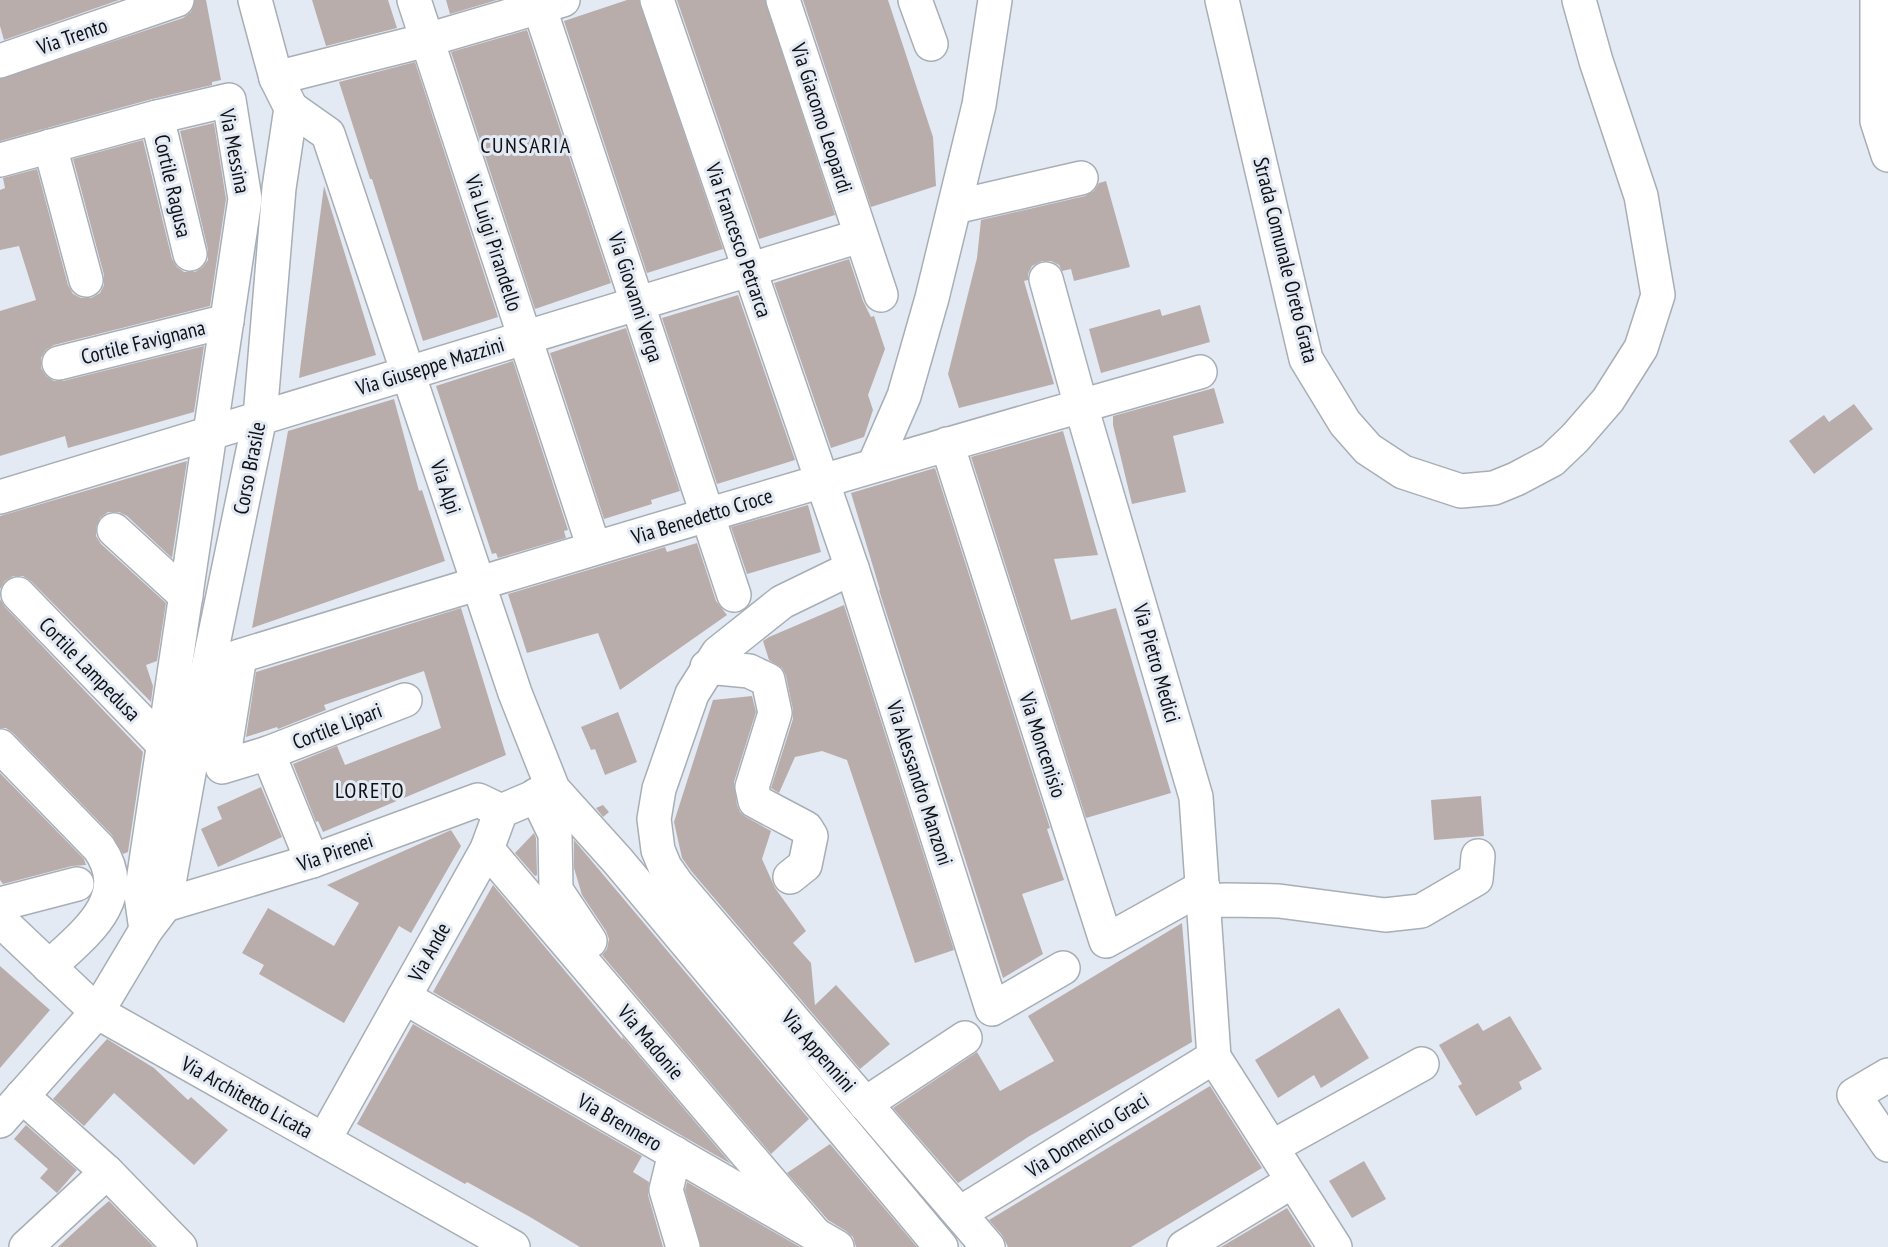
<svg xmlns="http://www.w3.org/2000/svg" width="1888" height="1247" font-family="'PT Sans Narrow',sans-serif">
  <style>
    .building { fill: #b8adaa }
    .lines { fill: none; stroke-linecap: round; stroke-linejoin: round }
    .minor-casing { stroke: #a8aeb6; stroke-width: 36 }
    .minor { stroke: #fff; stroke-width: 33 }
    .labels { text-anchor: middle; dominant-baseline: central; stroke-width: 6; stroke-linejoin: round; paint-order: stroke }
    .street-label { font-size: 21px; fill: #0f1114; stroke: #e4eaf3 }
    .neighbourhood-label { font-size: 22px; letter-spacing: 1.5px; fill: #0f1114; stroke: #e4eaf3 }
  </style>
  <rect width="100%" height="100%" fill="#e4eaf3"/>
  <!-- building -->
  <g class="building">
    <path d="M0 0H119L4 40 0 26Z"/>
    <path d="M195 0H206L221 80 212 82V85L152 99 0 141V79L183 18 191 12Z"/>
    <path d="M312 0H388L397 28 326 46Z"/>
    <path d="M446 0H497L450 14Z"/>
    <path d="M627 0H639L723 249 647 273 564 21Z"/>
    <path d="M677 0H765L835 215 759 239Z"/>
    <path d="M803 0H888L933 137 936 186 871 207Z"/>
    <path d="M527 30 611 283 535 309 451 52Z"/>
    <path d="M415 62 498 317 423 341 372 179H370L339 82Z"/>
    <path d="M214 123 226 199 210 306 54 345 46 350 41 358V368L46 376 54 381H63L204 346 194 412 68 448 65 436 0 456V311L36 300 19 246 0 250V190L5 188 3 178 37 169 68 285 73 294 81 298H91L100 293 104 285V275L73 159 143 140 172 259 177 267 184 272H195L203 267 208 260V250L180 131Z"/>
    <path d="M1106 181 1130 267 1074 281 1071 269 1062 271 1059 265 1051 261H1042L1032 266 1028 274V280L1024 281 1054 384 959 408 948 374 977 258 981 220 1085 196 1094 191 1099 183Z"/>
    <path d="M324 186 376 355 299 378 308 307Z"/>
    <path d="M849 259 863 301 871 317 874 316 885 349 868 395 873 410 864 437 831 448 774 283Z"/>
    <path d="M738 295 795 460 717 484 662 318Z"/>
    <path d="M1200 305 1210 342 1101 373 1089 329 1160 309 1162 316Z"/>
    <path d="M626 328 680 491 651 500 652 504 604 519 550 353Z"/>
    <path d="M513 361 568 530 564 531 566 538 498 558 496 553 492 554 436 386Z"/>
    <path d="M1214 388 1224 423 1173 436 1186 492 1132 504 1113 425V416Z"/>
    <path d="M394 399 419 491 422 490 445 561 252 628 288 431Z"/>
    <path d="M1854 404 1873 429 1814 474 1789 441 1824 415 1829 422Z"/>
    <path d="M1063 431 1098 555 1054 559 1071 620 1116 608 1171 793 1086 818 971 457Z"/>
    <path d="M187 461 172 558 127 516 119 512H108L100 518 96 527V536L101 544 166 603 157 661 146 665 153 686 151 702 31 581 23 576H13L5 581 0 589V516Z"/>
    <path d="M935 468 1050 828 1047 829 1064 880 1022 894 1043 954 1003 978 879 590H880L851 493Z"/>
    <path d="M808 505 821 552 747 574 731 527Z"/>
    <path d="M697 543 716 601 727 615 620 690 598 633 527 653 508 594 665 547 667 552Z"/>
    <path d="M0 599 5 607 143 752 128 852 123 854 112 835 13 733 6 728H0Z"/>
    <path d="M844 605 954 950 915 963 847 760 822 751 795 757 779 793 771 788 793 719V710L786 676 782 668 769 660 763 641 769 637Z"/>
    <path d="M461 608 506 755 323 832 318 821 316 822 293 764 337 746 345 765 441 728 424 671 324 705 326 710 278 729 277 727 246 737 256 672Z"/>
    <path d="M752 696 756 712 734 782 737 805 740 812 746 817 771 831 762 859 775 888 806 931 793 943 811 963 815 1005 836 985 890 1044 860 1069 692 872 682 858 674 822 713 700Z"/>
    <path d="M618 712 637 762 605 775 595 749 591 750 581 727Z"/>
    <path d="M0 773 84 859 86 865 72 866 3 884 0 880Z"/>
    <path d="M261 787 282 837 218 867 201 829 222 819 217 807Z"/>
    <path d="M1481 796 1484 836 1434 840 1431 800Z"/>
    <path d="M603 805 609 812 603 817 596 808Z"/>
    <path d="M451 830 461 846 411 933 399 926 344 1023 259 974 264 965 242 953 268 908 334 946 359 903 327 885Z"/>
    <path d="M534 833 536 838 537 875 535 876 515 853Z"/>
    <path d="M574 840 809 1119 771 1154 602 955 607 949 609 939 606 931 582 895 574 868Z"/>
    <path d="M493 885 623 1040 622 1036 731 1164 433 992Z"/>
    <path d="M1182 923 1192 1042 1028 1137 958 1183 893 1108 977 1052 1000 1091 1054 1061 1028 1016Z"/>
    <path d="M0 966 50 1010 0 1068Z"/>
    <path d="M1339 1008 1369 1058 1321 1088 1314 1075 1278 1098 1255 1060Z"/>
    <path d="M1510 1016 1542 1069 1519 1082 1522 1089 1476 1116 1458 1086 1462 1084 1439 1045 1478 1023 1483 1031Z"/>
    <path d="M413 1024 642 1156 633 1172 649 1182 648 1195 663 1247H580L530 1217 467 1182 465 1184 357 1124Z"/>
    <path d="M107 1039 154 1068 188 1100 191 1097 228 1130 194 1165 114 1093 84 1126 53 1099Z"/>
    <path d="M1210 1086 1262 1168 1131 1247H1008L1002 1235 989 1220Z"/>
    <path d="M26 1125 77 1170 57 1193 40 1178 48 1169 14 1139Z"/>
    <path d="M830 1144 917 1247H856L853 1237 846 1231 828 1220 787 1173Z"/>
    <path d="M1364 1161 1386 1199 1352 1218 1329 1181Z"/>
    <path d="M687 1182 800 1247H701L685 1190Z"/>
    <path d="M109 1201 154 1247H58L96 1212Z"/>
    <path d="M1287 1208 1312 1247H1221Z"/>
  </g>
  <g class="lines">
    <!-- minor casing -->
    <g class="minor-casing">
      <g id="minor">
        <path d="M414 0 594 548"/>
        <path d="M537 0 734 595"/>
        <path d="M657 0 852 568 992 1009 1063 968"/>
        <path d="M783 0 881 295"/>
        <path d="M915 0 931 44"/>
        <path d="M1222 0 1306 359 1345 423 1368 449 1403 472 1461 491 1494 488 1516 479 1552 460 1575 438 1608 400 1641 348 1658 295 1641 196 1596 61 1579 0"/>
        <path d="M1877 0V121L1888 155"/>
        <path d="M0 61 177 0"/>
        <path d="M276 78 427 40 563 0"/>
        <path d="M291 108 328 134 515 693 553 789 618 861 941 1247"/>
        <path d="M157 117 190 254"/>
        <path d="M50 146 86 280"/>
        <path d="M0 160 157 117 229 100 245 199 141 895 146 930"/>
        <path d="M955 207 1081 178"/>
        <path d="M1046 279 1081 406 1196 797 1214 1057 1335 1247"/>
        <path d="M59 363 227 321"/>
        <path d="M947 444 1106 941 1203 887"/>
        <path d="M874 465 904 396 932 298 979 105 995 0"/>
        <path d="M0 497 860 236"/>
        <path d="M114 530 186 596"/>
        <path d="M852 568 782 602 718 653 692 694 659 789 654 819 658 850 665 867 677 884 988 1247"/>
        <path d="M18 594 163 744"/>
        <path d="M240 656 222 767 268 753 405 700"/>
        <path d="M707 667 749 671 768 680 775 713 752 787 755 801 806 828 811 836 805 865 790 877"/>
        <path d="M208 668 240 656C559 558 879 463 1200 372"/>
        <path d="M0 746 99 848C134 899 83 935 49 967"/>
        <path d="M268 753 312 861"/>
        <path d="M536 795 555 834 556 890 590 941"/>
        <path d="M487 849 815 1234"/>
        <path d="M1204 901 1226 900 1279 901 1385 915 1421 911 1476 879 1478 856"/>
        <path d="M0 904 77 884"/>
        <path d="M165 905 312 861 478 800 501 811"/>
        <path d="M0 920 97 1012 513 1247"/>
        <path d="M404 997 837 1247"/>
        <path d="M1888 1075 1854 1095 1888 1145"/>
        <path d="M22 1096 107 1172"/>
        <path d="M865 1104 965 1038"/>
        <path d="M0 1121 97 1012 146 930 165 905 208 668 260 417 279 188 291 108 276 78 255 0"/>
        <path d="M324 1140 487 849 501 811 553 789"/>
        <path d="M1272 1147 1422 1064"/>
        <path d="M675 1153 666 1190 683 1247"/>
        <path d="M960 1213 1214 1057"/>
        <path d="M26 1247 107 1172 180 1247"/>
        <path d="M1184 1247 1293 1181"/>
      </g>
    </g>
    <!-- minor -->
    <use href="#minor" class="minor"/>
  </g>
  <g class="labels">
    <!-- street labels -->
    <g class="street-label">
      <text transform="translate(72 36) rotate(-19)">Via Trento</text>
      <text transform="translate(822 118) rotate(72)">Via Giacomo Leopardi</text>
      <text transform="translate(235 151) rotate(79)">Via Messina</text>
      <text transform="translate(173 186) rotate(77)">Cortile Ragusa</text>
      <text transform="translate(739 240) rotate(71)">Via Francesco Petrarca</text>
      <text transform="translate(494 243) rotate(72)">Via Luigi Pirandello</text>
      <text transform="translate(1286 260) rotate(76)">Strada Comunale Oreto Grata</text>
      <text transform="translate(636 297) rotate(72)">Via Giovanni Verga</text>
      <text transform="translate(143 342) rotate(-14)">Cortile Favignana</text>
      <text transform="translate(430 366) rotate(-17)">Via Giuseppe Mazzini</text>
      <text transform="translate(249 468) rotate(-79)">Corso Brasile</text>
      <text transform="translate(446 487) rotate(72)">Via Alpi</text>
      <text transform="translate(702 516) rotate(-17)">Via Benedetto Croce</text>
      <text transform="translate(1157 663) rotate(74)">Via Pietro Medici</text>
      <text transform="translate(90 669) rotate(46)">Cortile Lampedusa</text>
      <text transform="translate(337 726) rotate(-21)">Cortile Lipari</text>
      <text transform="translate(1043 745) rotate(72)">Via Moncenisio</text>
      <text transform="translate(920 783) rotate(72)">Via Alessandro Manzoni</text>
      <text transform="translate(335 852) rotate(-19)">Via Pirenei</text>
      <text transform="translate(429 952) rotate(-61)">Via Ande</text>
      <text transform="translate(651 1042) rotate(50)">Via Madonie</text>
      <text transform="translate(819 1051) rotate(49)">Via Appennini</text>
      <text transform="translate(247 1097) rotate(29)">Via Architetto Licata</text>
      <text transform="translate(620 1122) rotate(30)">Via Brennero</text>
      <text transform="translate(1087 1135) rotate(-32)">Via Domenico Graci</text>
    </g>
    <!-- neighbourhood labels -->
    <g class="neighbourhood-label">
      <text x="526" y="145">CUNSARIA</text>
      <text x="370" y="790">LORETO</text>
    </g>
  </g>
</svg>
